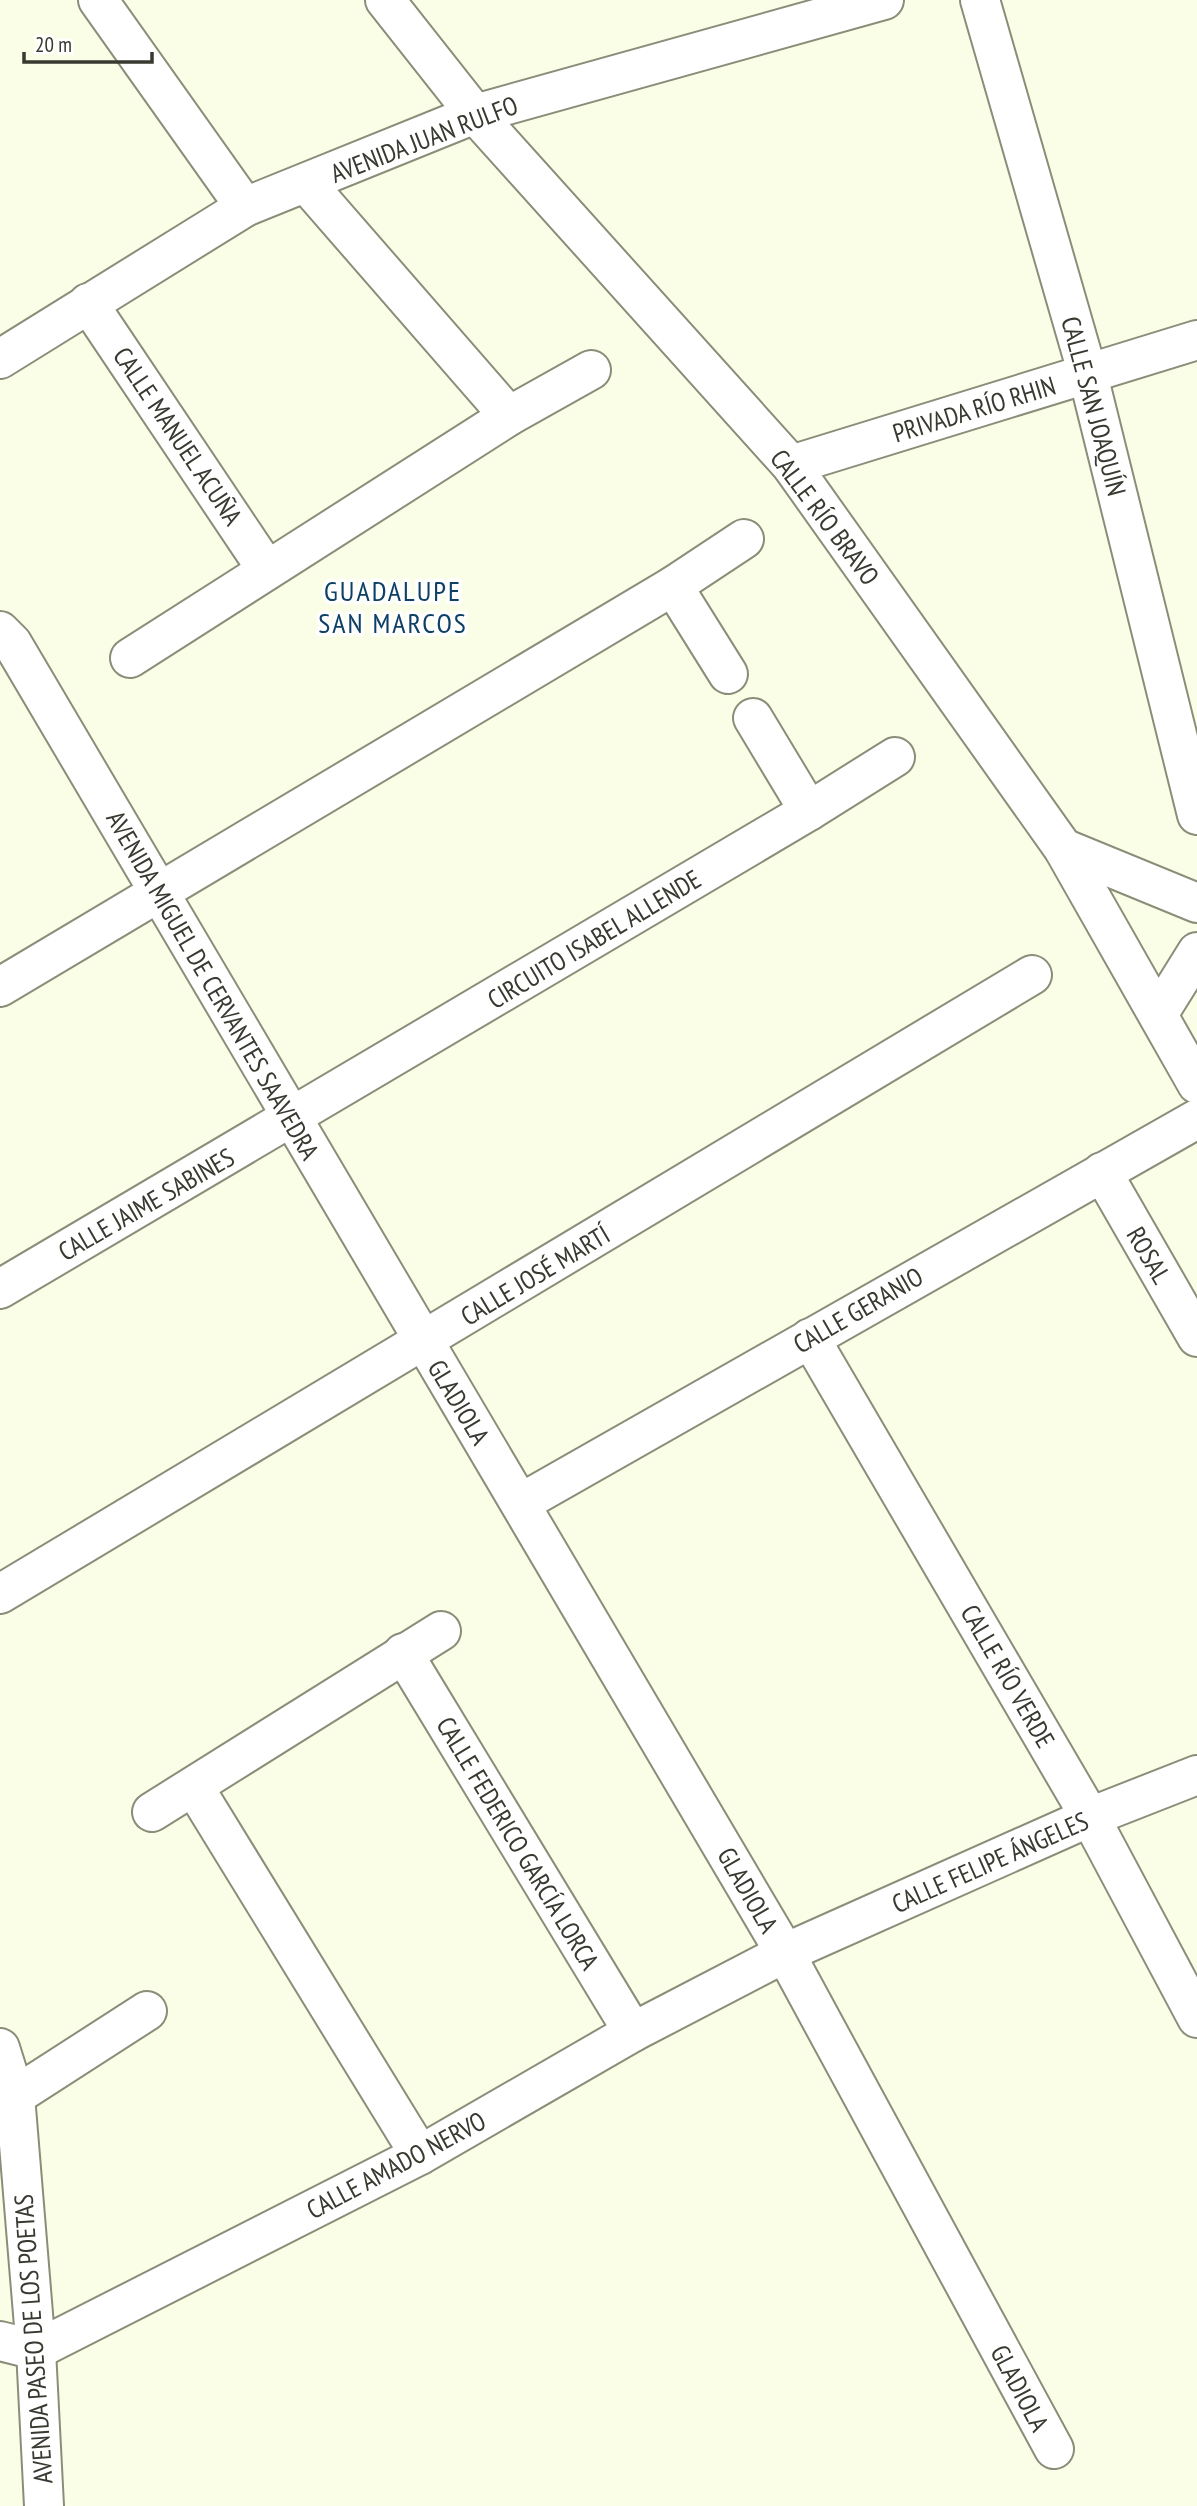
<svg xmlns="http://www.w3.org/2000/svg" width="1197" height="2506" font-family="'PT Sans Narrow',sans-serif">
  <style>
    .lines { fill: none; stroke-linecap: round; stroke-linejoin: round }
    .minor-casing { stroke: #8b8d79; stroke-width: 42 }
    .minor { stroke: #fff; stroke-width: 38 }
    .labels { text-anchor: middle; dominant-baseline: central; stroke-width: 7; stroke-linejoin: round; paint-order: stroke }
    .street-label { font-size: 26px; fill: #383930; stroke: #fff }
    .neighbourhood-label { font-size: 28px; letter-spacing: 2px; fill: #0d4064; stroke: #fff }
  </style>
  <rect width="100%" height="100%" fill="#fbfee7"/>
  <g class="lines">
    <!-- minor casing -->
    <g class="minor-casing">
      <g id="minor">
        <path d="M98 0 245 207"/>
        <path d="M385 0 475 114 791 465 1063 848 1197 1084"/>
        <path d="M980 0 1088 375 1197 815"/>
        <path d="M306 183 509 416"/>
        <path d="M88 303 267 570"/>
        <path d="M0 359 245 207 475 114 884 0"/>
        <path d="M791 465 1197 340"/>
        <path d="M673 586 728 674"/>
        <path d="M0 631 12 643 785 1953 1054 2449"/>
        <path d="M130 658 509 416 591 370"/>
        <path d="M753 718 809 811"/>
        <path d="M1063 848 1197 903"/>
        <path d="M0 987 673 586 744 539"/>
        <path d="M1159 1013 1197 952"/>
        <path d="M1102 1172 1197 1337"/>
        <path d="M0 1289 809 811 895 757"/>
        <path d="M810 1338 1090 1817 1197 2018"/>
        <path d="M521 1503 1197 1119"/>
        <path d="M0 1594 1032 975"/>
        <path d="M403 1653 633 2032"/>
        <path d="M194 1787 420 2155"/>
        <path d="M152 1812 441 1631"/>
        <path d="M0 2048 15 2096 36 2350 44 2506"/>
        <path d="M15 2096 147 2011"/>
        <path d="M0 2341 36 2350 420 2155 633 2032 785 1953 1090 1817 1197 1775"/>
      </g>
    </g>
    <!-- minor -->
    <use href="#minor" class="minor"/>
  </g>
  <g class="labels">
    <!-- street labels -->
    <g class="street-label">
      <text transform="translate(424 139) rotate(-21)">AVENIDA JUAN RULFO</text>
      <text transform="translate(1094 406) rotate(75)">CALLE SAN JOAQUÍN</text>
      <text transform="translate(974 409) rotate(-17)">PRIVADA RÍO RHIN</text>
      <text transform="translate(178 436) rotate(56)">CALLE MANUEL ACUÑA</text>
      <text transform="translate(825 517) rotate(53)">CALLE RÍO BRAVO</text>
      <text transform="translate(594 939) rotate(-31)">CIRCUITO ISABEL ALLENDE</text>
      <text transform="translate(213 985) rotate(60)">AVENIDA MIGUEL DE CERVANTES SAAVEDRA</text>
      <text transform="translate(146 1204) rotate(-30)">CALLE JAIME SABINES</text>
      <text transform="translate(1149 1255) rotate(60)">ROSAL</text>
      <text transform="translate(535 1275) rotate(-31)">CALLE JOSÉ MARTÍ</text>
      <text transform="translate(858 1310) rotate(-30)">CALLE GERANIO</text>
      <text transform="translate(459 1402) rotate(59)">GLADIOLA</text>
      <text transform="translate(1008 1676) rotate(60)">CALLE RÍO VERDE</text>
      <text transform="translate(518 1843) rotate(59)">CALLE FEDERICO GARCÍA LORCA</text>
      <text transform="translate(990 1862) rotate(-24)">CALLE FELIPE ÁNGELES</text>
      <text transform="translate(748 1890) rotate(60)">GLADIOLA</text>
      <text transform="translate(396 2165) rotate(-28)">CALLE AMADO NERVO</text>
      <text transform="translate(33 2339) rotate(-94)">AVENIDA PASEO DE LOS POETAS</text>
      <text transform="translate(1020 2388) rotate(62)">GLADIOLA</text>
    </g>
    <!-- neighbourhood labels -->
    <g class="neighbourhood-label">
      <text x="393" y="590">GUADALUPE<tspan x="393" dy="32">SAN MARCOS</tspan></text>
    </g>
  </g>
  <!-- scale -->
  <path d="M24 52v10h128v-10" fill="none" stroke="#383930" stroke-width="3.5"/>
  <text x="35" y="52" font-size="21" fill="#383930" stroke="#ffffff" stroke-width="5" paint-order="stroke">20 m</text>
</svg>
